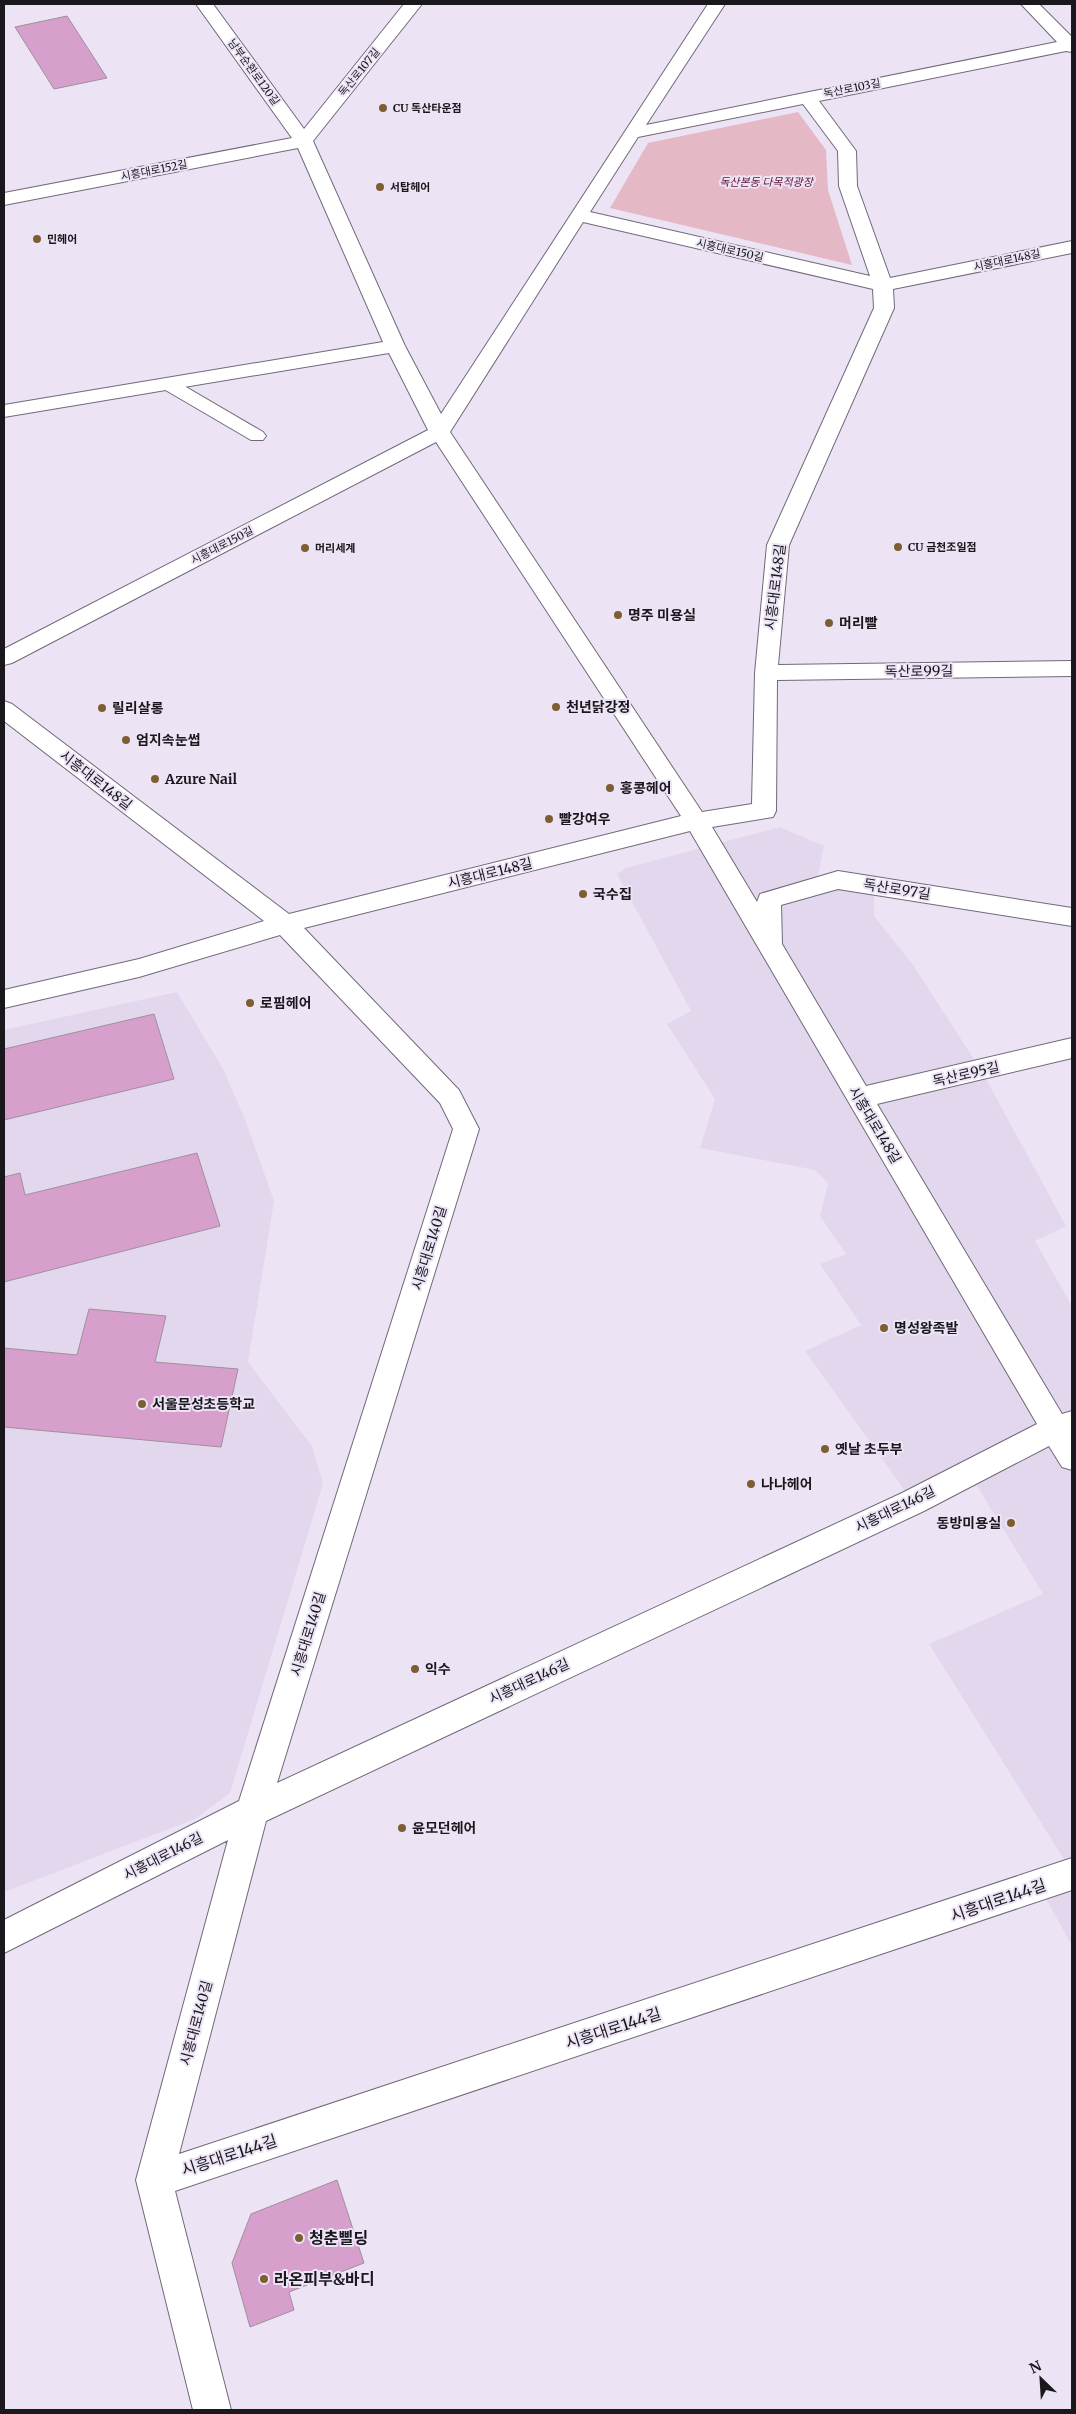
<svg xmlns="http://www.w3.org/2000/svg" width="1076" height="2414" font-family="Merriweather,'Noto Sans KR',serif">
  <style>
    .built { fill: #e3d7ee }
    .green { fill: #e5b8c6 }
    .building { fill: #d69fcc; stroke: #9f909b }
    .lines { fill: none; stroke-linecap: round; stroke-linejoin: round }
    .service-casing { stroke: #716978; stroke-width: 2 }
    .minor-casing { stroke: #716978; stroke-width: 2 }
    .service { fill: #fff; fill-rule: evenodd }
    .minor { fill: #fff; fill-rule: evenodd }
    .poi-dot { fill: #7d5e33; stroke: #ece4f5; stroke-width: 2 }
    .labels { text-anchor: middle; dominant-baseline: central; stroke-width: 4; stroke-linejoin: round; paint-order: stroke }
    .far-street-label { font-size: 11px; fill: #1a171d; stroke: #ece4f5 }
    .far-poi-label { font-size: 11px; font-weight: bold; fill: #1a171d; stroke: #ece4f5; text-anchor: start }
    .far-park-label { font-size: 11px; font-style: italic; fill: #611035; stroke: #ece4f5 }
    .street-label { font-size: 14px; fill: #1a171d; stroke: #ece4f5 }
    .poi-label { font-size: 14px; font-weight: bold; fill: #1a171d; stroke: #ece4f5; text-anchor: start }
    .near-street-label { font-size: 16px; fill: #1a171d; stroke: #ece4f5 }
    .near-poi-label { font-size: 16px; font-weight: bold; fill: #1a171d; stroke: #ece4f5; text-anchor: start }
  </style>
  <rect width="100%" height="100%" fill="#ece4f5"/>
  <!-- built -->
  <g class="built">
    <path d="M780 827 824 846 816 886H874V916L913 965 981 1070 1066 1226 1035 1241 1072 1306V1872L929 1644 1043 1594 969 1473 913 1502 805 1351 861 1325 820 1264 846 1254 820 1216 828 1183 815 1170 700 1148 715 1099 667 1024 691 1011 617 874 626 868Z"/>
    <path d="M177 992 222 1067 245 1119 274 1201 248 1362 312 1446 323 1484 230 1793 195 1819 4 1892V1030Z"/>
    <path d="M1072 1874V1946L1039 1886Z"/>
  </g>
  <!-- green -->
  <path class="green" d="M798 112 826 150 828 190 852 265 610 208 648 143Z"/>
  <!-- building -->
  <g class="building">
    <path d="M67 16 107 78 54 89 15 27Z"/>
    <path d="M154 1014 174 1079 4 1120V1049Z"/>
    <path d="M197 1153 220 1226 4 1282V1177L20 1173 25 1195Z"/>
    <path d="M89 1309 166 1316 155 1362 238 1369 221 1447 4 1427V1348L77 1355Z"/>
    <path d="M337 2180 364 2263 289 2292 294 2310 250 2327 232 2263 251 2214Z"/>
  </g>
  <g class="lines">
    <!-- service casing -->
    <g class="service-casing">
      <path id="service" d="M168 379 174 380 263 432 266 436 263 440H251L162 388 159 384 162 380Z"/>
    </g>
    <!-- minor casing -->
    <g class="minor-casing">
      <path id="minor" d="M196 4H213L304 129 404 4H422L313 141 405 346 441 414 708 4H725L646 125 1057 42 1021 4H1039L1072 37V52L1066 51 819 101 856 151 857 186 890 278 1072 241V253L893 289 894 308 789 545 778 665 1072 661V676L777 680 776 811 773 817 712 827 757 902 760 894 838 871 1072 908V926L838 889 781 905 782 944 866 1086 1072 1038V1058L877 1104 1062 1414 1072 1411V1470L1062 1467 1049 1446 924 1511 266 1821 179 2154 1072 1858V1890L175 2191 231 2410H193L136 2180 228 1840 4 1953V1920L239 1801 453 1129 440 1103 280 935 139 977 4 1008V990L139 959 264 921 4 721V701L12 704 289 914 681 816 436 442 12 663 4 665V649L428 430 389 353 4 417V405L383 342 298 148 4 205V193L292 138ZM803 104 838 151 839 186 870 276 590 212 638 137ZM583 222 873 289 874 308 767 545 755 673 752 804 702 812 450 432ZM690 831 1037 1424 902 1493 277 1783 479 1129 459 1090 304 928Z"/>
    </g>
    <!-- service -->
    <use href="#service" class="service"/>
    <!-- minor -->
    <use href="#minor" class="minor"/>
  </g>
  <!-- markers -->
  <g class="poi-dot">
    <circle cx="383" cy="108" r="5"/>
    <circle cx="380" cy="187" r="5"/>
    <circle cx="37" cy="239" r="5"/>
    <circle cx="898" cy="547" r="5"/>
    <circle cx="305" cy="548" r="5"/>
    <circle cx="618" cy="615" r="5"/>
    <circle cx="829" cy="623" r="5"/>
    <circle cx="556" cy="707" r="5"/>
    <circle cx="102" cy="708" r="5"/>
    <circle cx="126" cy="740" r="5"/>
    <circle cx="155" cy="779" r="5"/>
    <circle cx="610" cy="788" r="5"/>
    <circle cx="549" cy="819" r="5"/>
    <circle cx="583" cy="894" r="5"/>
    <circle cx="250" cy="1003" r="5"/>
    <circle cx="884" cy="1328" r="5"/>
    <circle cx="142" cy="1404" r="5"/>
    <circle cx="825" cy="1449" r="5"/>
    <circle cx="751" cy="1484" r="5"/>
    <circle cx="1011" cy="1523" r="5"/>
    <circle cx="415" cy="1669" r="5"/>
    <circle cx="402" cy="1828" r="5"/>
    <circle cx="299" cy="2238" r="5"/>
    <circle cx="264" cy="2279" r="5"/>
  </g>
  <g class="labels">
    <!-- far-street labels -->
    <g class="far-street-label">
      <text transform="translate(254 72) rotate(54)">남부순환로120길</text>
      <text transform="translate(359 72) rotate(-51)">독산로107길</text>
      <text transform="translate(852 88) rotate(-11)">독산로103길</text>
      <text transform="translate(154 170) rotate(-11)">시흥대로152길</text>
      <text transform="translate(730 250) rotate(13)">시흥대로150길</text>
      <text transform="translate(1007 260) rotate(-12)">시흥대로148길</text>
      <text transform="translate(222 545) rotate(-27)">시흥대로150길</text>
    </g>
    <!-- far-poi labels -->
    <g class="far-poi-label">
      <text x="393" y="108">CU 독산타운점</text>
      <text x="390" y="187">서탑헤어</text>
      <text x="47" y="239">민헤어</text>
      <text x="908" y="547">CU 금천조일점</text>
      <text x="315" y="548">머리세계</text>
    </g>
    <!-- far-park labels -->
    <g class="far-park-label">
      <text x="766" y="182">독산본동 다목적광장</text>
    </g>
    <!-- street labels -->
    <g class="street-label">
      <text transform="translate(775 587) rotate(-83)">시흥대로148길</text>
      <text transform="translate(919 671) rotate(-1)">독산로99길</text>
      <text transform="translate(96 780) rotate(38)">시흥대로148길</text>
      <text transform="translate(490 873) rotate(-14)">시흥대로148길</text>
      <text transform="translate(897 889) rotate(9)">독산로97길</text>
      <text transform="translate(966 1074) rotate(-13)">독산로95길</text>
      <text transform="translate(875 1125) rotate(59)">시흥대로148길</text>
      <text transform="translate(429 1248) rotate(-73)">시흥대로140길</text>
      <text transform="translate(895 1509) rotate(-26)">시흥대로146길</text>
      <text transform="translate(308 1634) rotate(-73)">시흥대로140길</text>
      <text transform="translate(529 1681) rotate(-25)">시흥대로146길</text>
      <text transform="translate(163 1856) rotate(-27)">시흥대로146길</text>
      <text transform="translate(196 2023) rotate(-75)">시흥대로140길</text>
    </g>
    <!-- poi labels -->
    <g class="poi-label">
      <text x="628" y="615">명주 미용실</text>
      <text x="839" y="623">머리빨</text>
      <text x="566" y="707">천년닭강정</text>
      <text x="112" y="708">릴리살롱</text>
      <text x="136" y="740">엄지속눈썹</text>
      <text x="165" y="779">Azure Nail</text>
      <text x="620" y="788">홍콩헤어</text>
      <text x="559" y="819">빨강여우</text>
      <text x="593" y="894">국수집</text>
      <text x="260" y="1003">로핌헤어</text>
      <text x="894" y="1328">명성왕족발</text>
      <text x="152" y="1404">서울문성초등학교</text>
      <text x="835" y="1449">옛날 초두부</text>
      <text x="761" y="1484">나나헤어</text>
      <text x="1001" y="1523" text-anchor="end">동방미용실</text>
      <text x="425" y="1669">익수</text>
      <text x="412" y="1828">윤모던헤어</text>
    </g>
    <!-- near-street labels -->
    <g class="near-street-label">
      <text transform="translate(998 1900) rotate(-19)">시흥대로144길</text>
      <text transform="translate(613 2028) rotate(-18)">시흥대로144길</text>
      <text transform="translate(229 2155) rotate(-18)">시흥대로144길</text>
    </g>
    <!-- near-poi labels -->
    <g class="near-poi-label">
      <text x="309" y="2238">청춘삘딩</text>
      <text x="274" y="2279">라온피부&amp;바디</text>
    </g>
  </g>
  <!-- border -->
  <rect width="1076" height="2414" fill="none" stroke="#1a171d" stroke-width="10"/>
  <!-- north arrow -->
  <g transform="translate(1041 2379) rotate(335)" stroke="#ece4f5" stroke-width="4" paint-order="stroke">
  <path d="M0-4L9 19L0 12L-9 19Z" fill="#1a171d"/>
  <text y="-8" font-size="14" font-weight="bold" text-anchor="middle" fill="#1a171d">N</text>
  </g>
</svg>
